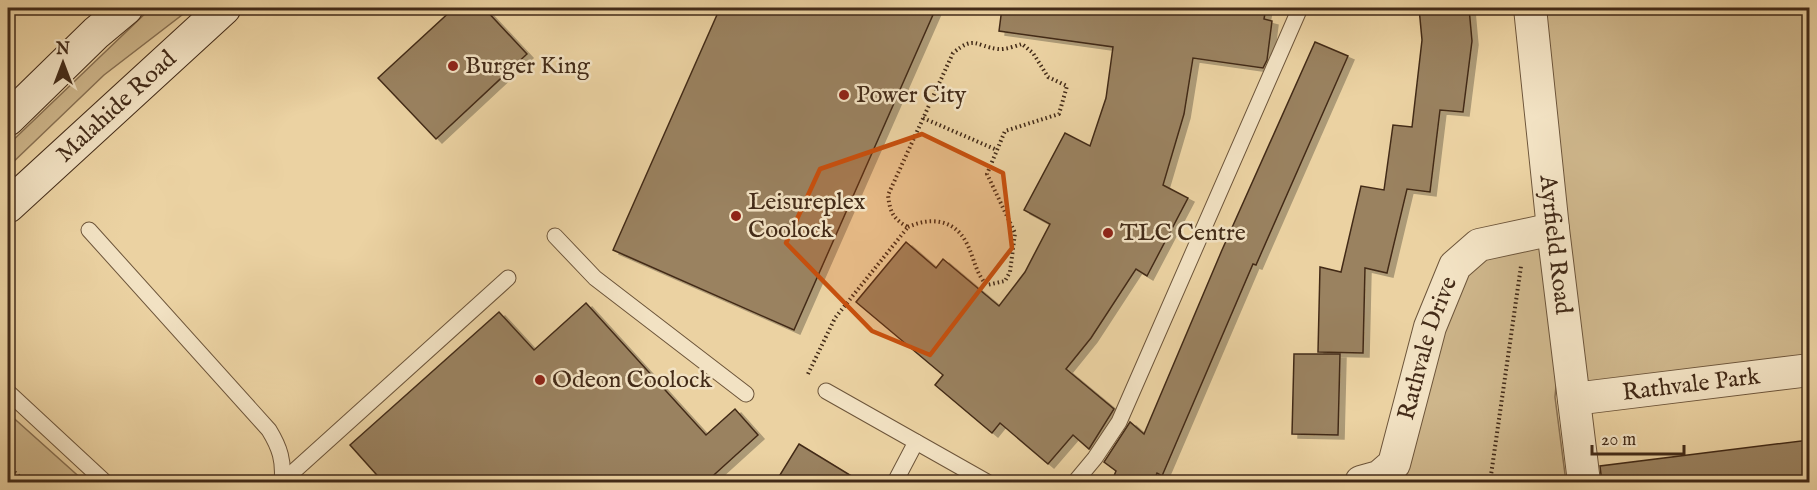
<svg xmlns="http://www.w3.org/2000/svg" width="1817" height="490" font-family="'IM FELL English',serif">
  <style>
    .green { fill: #ceb68b; stroke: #887052; stroke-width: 1.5 }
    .building { fill: #9a8260; stroke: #432b18; stroke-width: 1.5; filter: url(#shadow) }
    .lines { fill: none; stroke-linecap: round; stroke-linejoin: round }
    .lane-casing { stroke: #6d553a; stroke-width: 17 }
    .street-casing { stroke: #6d553a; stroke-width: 34 }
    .secondary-casing { stroke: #432b18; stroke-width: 35 }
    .path { stroke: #432b18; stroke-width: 4; stroke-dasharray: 1.5 3; stroke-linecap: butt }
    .lane { stroke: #f2e2c3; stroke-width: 15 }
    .street { stroke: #f2e2c3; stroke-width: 32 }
    .secondary { stroke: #f2e2c3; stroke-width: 33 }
    .marked { fill: #c7500e; fill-opacity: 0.2; stroke: #c7500e; stroke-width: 4.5; stroke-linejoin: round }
    .poi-dot { fill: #8f2418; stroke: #f2e2c3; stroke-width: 2 }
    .labels { text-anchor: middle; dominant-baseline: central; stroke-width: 5; stroke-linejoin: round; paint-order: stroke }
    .poi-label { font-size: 24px; fill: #432b18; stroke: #f2e2c3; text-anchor: start }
    .street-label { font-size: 24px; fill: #432b18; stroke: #f2e2c3 }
  </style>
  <defs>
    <filter id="shadow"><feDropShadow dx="6" dy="4" stdDeviation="0" flood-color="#0004"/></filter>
  </defs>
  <rect width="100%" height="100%" fill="#ebd2a2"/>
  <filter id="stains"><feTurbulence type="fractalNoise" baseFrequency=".00333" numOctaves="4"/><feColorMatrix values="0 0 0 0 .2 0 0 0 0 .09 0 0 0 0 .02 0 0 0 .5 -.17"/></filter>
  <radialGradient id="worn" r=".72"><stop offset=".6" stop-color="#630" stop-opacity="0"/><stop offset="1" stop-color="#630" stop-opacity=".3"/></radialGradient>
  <!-- green -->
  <g class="green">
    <path d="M151 8H191L104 75 8 167V145Z"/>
    <path d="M1531 8H1809V370L1580 393Z"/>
    <path d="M1553 229 1563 312 1555 397 1566 482H1396L1455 266Z"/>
    <path d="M8 413 85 482H8Z"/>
  </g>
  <!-- building -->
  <g class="building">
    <path d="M454 8H484L527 54 436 139 378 78Z"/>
    <path d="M720 8H936L794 330 613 250Z"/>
    <path d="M1002 8H1266L1264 19 1272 21 1267 60 1263 68 1193 58 1184 114 1163 185 1188 198 1147 276 1136 269 1091 338 1066 369 1114 409 1089 449 1073 435 1048 464 1000 423 992 433 935 385 943 375 856 302 906 242 936 268 943 259 999 306 1025 272 1050 224 1024 210 1065 133 1090 146 1106 98 1113 47 999 31Z"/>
    <path d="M1419 8H1469L1472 41 1463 112 1440 110 1430 192 1407 189 1387 273 1365 268 1363 353 1318 352 1320 267 1341 272 1361 186 1384 190 1393 125 1412 127 1422 40Z"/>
    <path d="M1315 42 1348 56 1256 265 1253 264 1162 476 1157 473 1153 483H1111L1116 471 1104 462 1130 422 1144 434 1222 250Z"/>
    <path d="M586 303 706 435 735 409 758 435 705 483H384L350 445 499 312 534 350Z"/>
    <path d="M1294 354H1340L1338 435 1292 434Z"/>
    <path d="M1809 440V483H1602L1600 466Z"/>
    <path d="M799 444 863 483H775Z"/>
  </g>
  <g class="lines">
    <!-- lane casing -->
    <g class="lane-casing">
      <g id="lane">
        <path d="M89 230 269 430C280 448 284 461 282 482"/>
        <path d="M555 236 595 278 746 394"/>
        <path d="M826 391 987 482"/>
        <path d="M8 392 105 482"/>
        <path d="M282 482 508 278"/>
        <path d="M895 482 916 442"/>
        <path d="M1075 482 1095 458 1119 422 1300 8"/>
      </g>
    </g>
    <!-- street casing -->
    <g class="street-casing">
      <g id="street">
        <path id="s1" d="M1530 8 1553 229 1584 482"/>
        <path id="s2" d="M1574 399 1810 370"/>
        <path id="s3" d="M1361 482 1379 477 1394 464 1430 327 1455 266 1479 245 1553 229"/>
      </g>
    </g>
    <!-- secondary casing -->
    <g class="secondary-casing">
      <g id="secondary">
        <path d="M8 119 96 33 126 8"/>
        <path id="s4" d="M8 206 224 8"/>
      </g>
    </g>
    <!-- path -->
    <g class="path">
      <path d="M923 118 997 150"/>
      <path d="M808 374 835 318 908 227C893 219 890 212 888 195L953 53C975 35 975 46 998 49 1005 50 1015 46 1022 44L1033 53 1048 77 1067 86 1059 114 1005 131 987 174 1015 233 1010 272 1005 281 987 285C975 273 974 256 966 242 954 219 930 217 908 227"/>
      <path d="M8 466 25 482"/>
      <path d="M1490 482 1521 266"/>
    </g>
    <!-- lane -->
    <use href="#lane" class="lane"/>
    <!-- street -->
    <use href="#street" class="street"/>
    <!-- secondary -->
    <use href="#secondary" class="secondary"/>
  </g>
  <!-- marked area -->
  <path class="marked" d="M922 134 1003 173 1012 248 930 355 872 331 786 243 820 169Z"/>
  <!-- markers -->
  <g class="poi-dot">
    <circle cx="453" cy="66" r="6"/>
    <circle cx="844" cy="95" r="6"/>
    <circle cx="736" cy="216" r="6"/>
    <circle cx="1108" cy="233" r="6"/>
    <circle cx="540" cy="380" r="6"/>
  </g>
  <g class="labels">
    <!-- poi labels -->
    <g class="poi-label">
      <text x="465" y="66">Burger King</text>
      <text x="856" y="95">Power City</text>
      <text x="748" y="202">Leisureplex<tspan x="748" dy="28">Coolock</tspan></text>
      <text x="1120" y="233">TLC Centre</text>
      <text x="552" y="380">Odeon Coolock</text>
    </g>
    <!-- street labels -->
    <g class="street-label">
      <text stroke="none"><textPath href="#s4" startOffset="147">Malahide Road</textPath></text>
      <text stroke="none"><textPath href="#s1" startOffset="238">Ayrfield Road</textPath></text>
      <text stroke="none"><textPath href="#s3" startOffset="159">Rathvale Drive</textPath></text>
      <text stroke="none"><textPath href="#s2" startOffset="118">Rathvale Park</textPath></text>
    </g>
  </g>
  <!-- margin -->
  <rect width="1817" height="490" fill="none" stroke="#ebd2a2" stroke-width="30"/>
  <rect x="9" y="9" width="1799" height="472" fill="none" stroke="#432b18" stroke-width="3"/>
  <rect x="15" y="15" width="1787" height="460" fill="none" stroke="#432b18" stroke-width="1.5"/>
  <!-- north arrow -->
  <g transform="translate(63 63)" stroke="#f2e2c3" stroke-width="4.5" paint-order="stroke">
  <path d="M0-4.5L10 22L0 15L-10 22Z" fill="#432b18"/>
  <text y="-9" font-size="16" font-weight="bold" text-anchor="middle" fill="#432b18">N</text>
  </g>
  <!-- scale -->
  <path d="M1592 445v9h92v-9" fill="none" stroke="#432b18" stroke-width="3"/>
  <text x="1601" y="445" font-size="18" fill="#432b18" stroke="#f2e2c3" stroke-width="4.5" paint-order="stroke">20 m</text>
  <rect width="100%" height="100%" filter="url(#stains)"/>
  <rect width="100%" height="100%" fill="url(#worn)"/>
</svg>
